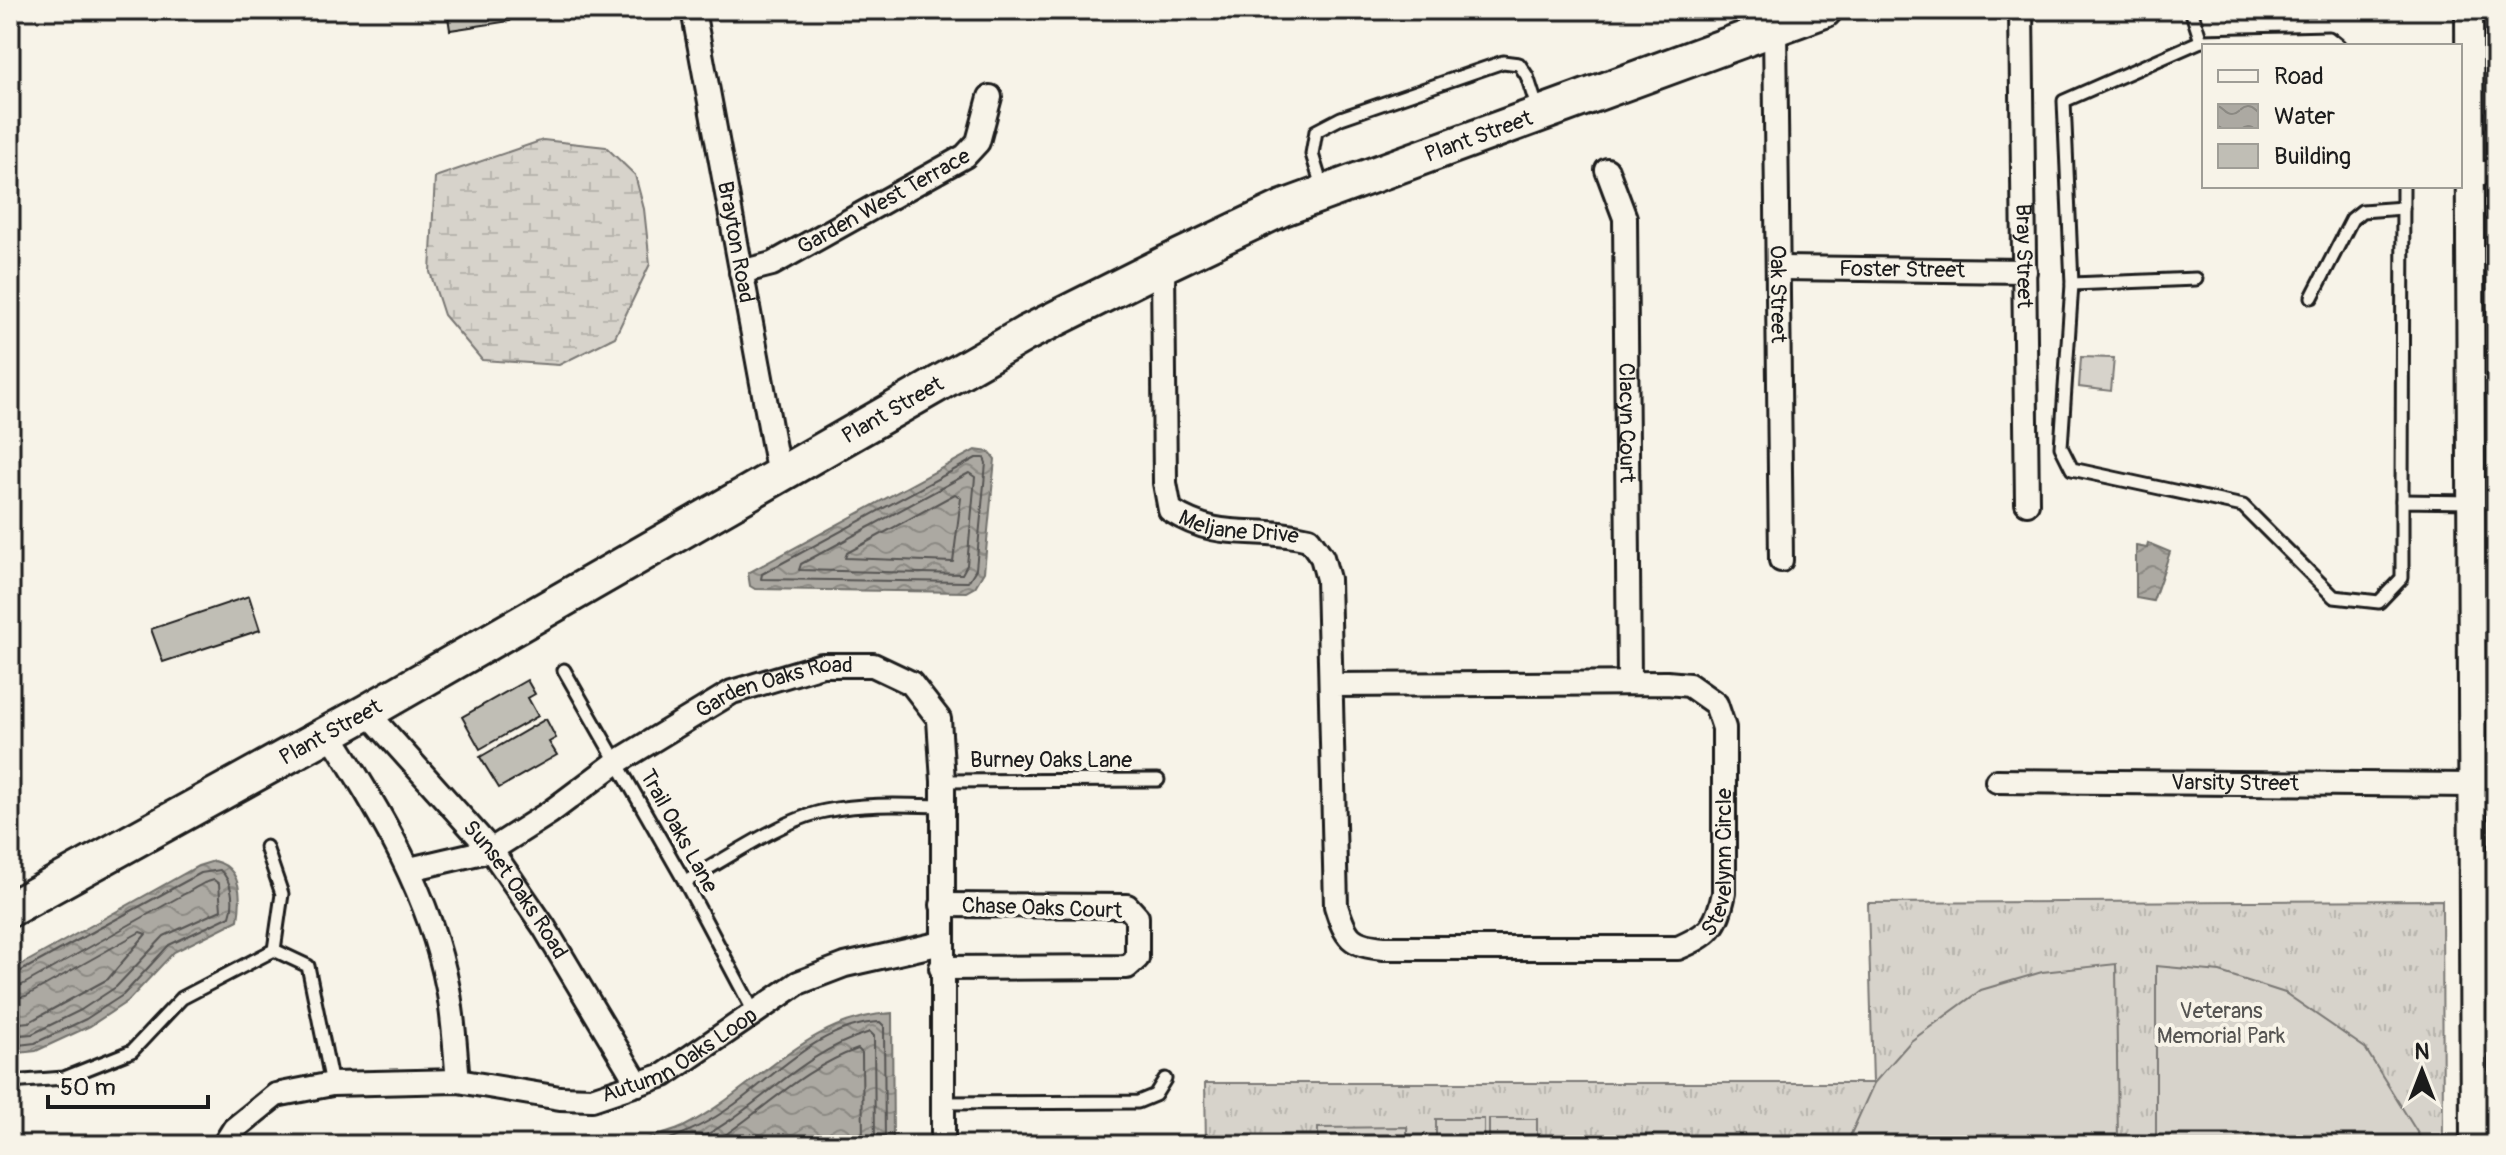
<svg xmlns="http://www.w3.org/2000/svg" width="2506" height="1155" font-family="Pangolin,sans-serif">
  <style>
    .grass { fill: url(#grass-tufts); stroke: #7a7874; stroke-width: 2 }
    .wetland { fill: url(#wetland-marsh); stroke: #7a7874; stroke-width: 2 }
    .pitch { fill: #d7d3cb; stroke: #7a7874; stroke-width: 2 }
    .water { fill: url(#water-waves); stroke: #72716c; stroke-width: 2 }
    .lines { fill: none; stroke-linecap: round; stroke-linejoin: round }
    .shore { stroke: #565452; stroke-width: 2 }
    .building { fill: #c0beb5; stroke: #1c1c1c; stroke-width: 2 }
    .service-casing { stroke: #1c1c1c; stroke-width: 17 }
    .minor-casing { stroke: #1c1c1c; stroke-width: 28 }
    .tertiary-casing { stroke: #1c1c1c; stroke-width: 32 }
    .primary-casing { stroke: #1c1c1c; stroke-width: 40 }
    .service { stroke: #f7f3e8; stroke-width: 11 }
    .minor { stroke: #f7f3e8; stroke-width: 22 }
    .tertiary { stroke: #f7f3e8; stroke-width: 26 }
    .primary { stroke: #f7f3e8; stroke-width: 34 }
    .labels { text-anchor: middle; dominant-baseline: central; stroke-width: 8; stroke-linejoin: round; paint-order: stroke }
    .street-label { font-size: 22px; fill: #1c1c1c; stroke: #f7f3e8 }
    .park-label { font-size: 22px; fill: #545351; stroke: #f7f3e8 }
  </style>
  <defs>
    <pattern id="grass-tufts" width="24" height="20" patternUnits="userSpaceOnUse" patternTransform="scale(2)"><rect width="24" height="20" fill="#d7d3cb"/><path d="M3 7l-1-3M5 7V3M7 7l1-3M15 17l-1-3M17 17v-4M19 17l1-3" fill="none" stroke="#b8b5ae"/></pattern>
    <pattern id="wetland-marsh" width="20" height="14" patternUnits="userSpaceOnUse" patternTransform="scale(2)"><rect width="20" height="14" fill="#d7d3cb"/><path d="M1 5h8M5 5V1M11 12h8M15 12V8" fill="none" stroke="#b8b5ae"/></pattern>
    <pattern id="water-waves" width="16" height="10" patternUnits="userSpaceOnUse" patternTransform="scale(2)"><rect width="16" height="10" fill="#aca9a2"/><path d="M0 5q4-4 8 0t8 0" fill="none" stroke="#8b8983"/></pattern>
  </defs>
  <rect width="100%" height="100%" fill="#f7f3e8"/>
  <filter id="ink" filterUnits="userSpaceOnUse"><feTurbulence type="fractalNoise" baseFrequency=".0125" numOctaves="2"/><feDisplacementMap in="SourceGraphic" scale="16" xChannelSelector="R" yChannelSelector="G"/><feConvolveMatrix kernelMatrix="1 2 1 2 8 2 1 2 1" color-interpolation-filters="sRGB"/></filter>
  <g filter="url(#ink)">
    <!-- grass -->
    <g class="grass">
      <path d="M2486 267H2496V1145H2490Z"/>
      <path d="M2442 900 2443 1145H1206L1205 1083H1873L1868 903Z"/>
    </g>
    <!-- wetland -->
    <path class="wetland" d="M543 140 606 147 635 175 644 209 650 264 615 337 559 365 482 360 444 315 430 272 435 177Z"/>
    <!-- pitch -->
    <g class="pitch">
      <path d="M2081 357 2114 358 2111 391 2079 387Z"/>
      <path d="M2116 964 2118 1145H1846L1874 1083 1911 1041 1981 990 2042 972Z"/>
      <path d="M2156 966 2220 972 2285 993 2365 1048 2425 1145H2156Z"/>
      <rect x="1436" y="1119" width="48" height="26"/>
      <rect x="1489" y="1119" width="48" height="26"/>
      <path d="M1407 1127V1145H1318V1128Z"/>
    </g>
    <!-- water -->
    <g class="water">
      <path d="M975 450 989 452 995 459 984 572 975 587 966 592 755 589 750 586 748 573Z"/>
      <path d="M2148 543 2170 552 2153 601 2136 598V546L2147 548Z"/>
      <path d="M214 861C241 867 242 896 238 920L174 952 128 1001 90 1026 36 1051 10 1054V971L198 866Z"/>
      <path d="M892 1013 893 1145H624C643 1139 666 1135 683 1127 756 1090 805 1017 892 1013Z"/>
    </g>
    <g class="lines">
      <!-- shore -->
      <g class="shore">
        <path d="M976 458H984L986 463 976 569 968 582 761 579 762 574Z"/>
        <path d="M969 473 975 477 967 565 962 574 799 570 801 564Z"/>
        <path d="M955 494 961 498 953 562 845 558 847 553Z"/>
        <path d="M10 977 201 873 220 870C232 881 235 901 230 916L169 945 123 995 86 1019 35 1043 10 1046"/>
        <path d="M10 987 22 985 204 883 214 880 219 884 221 910 164 936 116 987 81 1010 32 1034 10 1036"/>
        <path d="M10 999 26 996 140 932 146 934 108 979 29 1022 10 1024"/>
        <path d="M652 1145C682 1136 709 1123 735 1104 779 1072 822 1024 880 1022L884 1026 885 1145"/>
        <path d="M686 1145C754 1116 794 1055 870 1032L874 1036 875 1145"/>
        <path d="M710 1145C760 1114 802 1068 858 1049L862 1053 863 1145"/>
      </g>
    </g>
    <!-- building -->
    <g class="building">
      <path d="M447 10H530L509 13 510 21 450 30Z"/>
      <path d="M249 596 260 630 163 662 151 629Z"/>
      <path d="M527 680 535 694 528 698 538 716 480 749 462 717Z"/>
      <path d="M546 719 556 738 549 742 557 755 499 788 480 757Z"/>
    </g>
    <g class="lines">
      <!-- service casing -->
      <g class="service-casing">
        <g id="service">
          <path d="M2191 10 2201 41"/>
          <path d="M2339 46 2329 38 2201 41 2064 101 2072 284 2061 447 2072 469 2243 506 2334 597 2379 602 2402 578V501L2472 502"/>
          <path d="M1323 190 1312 154 1316 131 1341 118 1503 62 1519 64 1527 76 1538 110"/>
          <path d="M2072 284 2196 279"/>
          <path d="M2312 297 2352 219 2362 211 2403 208"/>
          <path d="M2402 501 2403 186"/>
          <path d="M564 670 685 882 755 1014"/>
          <path d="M943 781 1158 780"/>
          <path d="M266 847 282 894 274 950"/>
          <path d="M685 882C723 861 783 819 825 811 864 803 903 805 943 806"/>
          <path d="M10 1082 64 1078 132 1051 182 998 274 950 308 966 332 1084"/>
          <path d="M942 1103 1138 1102 1155 1095 1165 1079"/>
        </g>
      </g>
      <!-- minor casing -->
      <g class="minor-casing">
        <g id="minor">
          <path id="s1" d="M693 10 779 475"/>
          <path id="s2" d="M2021 10 2027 503"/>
          <path id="s3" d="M1775 28 1781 560"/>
          <path id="s4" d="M1607 170 1625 218 1629 680"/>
          <path d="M2469 173H2496"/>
          <path id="s5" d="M1163 265 1165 483 1170 510C1221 543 1255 525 1309 539L1322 557 1328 579 1336 906C1346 938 1350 945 1384 948H1678C1710 934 1717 927 1724 893V728L1716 704 1689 685 1667 683 1331 685"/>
          <path id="s6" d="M1780 268 2025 271"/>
          <path id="s7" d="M741 272 772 264 965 156 978 142 990 97"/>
          <path id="s8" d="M367 712 491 850 544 927 638 1084"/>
          <path d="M329 732C381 813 430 894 448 989 454 1019 455 1051 458 1081"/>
          <path id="s9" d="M1997 781 2472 785"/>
          <path id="s10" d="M410 869 491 850 549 813 617 762 732 692 822 665H873L911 683 939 719 943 781V1145"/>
          <path d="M941 968 1127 967 1137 958V917L1127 906 942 905"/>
          <path id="s11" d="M224 1145 234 1129 276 1095 332 1084 458 1081 560 1098 592 1099 664 1075 798 983 845 965 942 943"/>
        </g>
      </g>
      <!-- tertiary casing -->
      <g class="tertiary-casing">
        <path id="tertiary" d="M2469 10 2474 1145"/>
      </g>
      <!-- primary casing -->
      <g class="primary-casing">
        <g id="primary">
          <path id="s12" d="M10 909 367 712 1025 334 1163 265 1283 208 1824 10"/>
        </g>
      </g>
      <!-- service -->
      <use href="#service" class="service"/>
      <!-- minor -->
      <use href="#minor" class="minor"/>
      <!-- tertiary -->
      <use href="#tertiary" class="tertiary"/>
      <!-- primary -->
      <use href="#primary" class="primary"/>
    </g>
  </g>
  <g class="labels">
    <!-- street labels -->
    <g class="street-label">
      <text stroke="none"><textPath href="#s12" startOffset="1662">Plant Street</textPath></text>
      <text stroke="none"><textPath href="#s7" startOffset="160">Garden West Terrace</textPath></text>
      <text stroke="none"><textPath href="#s1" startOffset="236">Brayton Road</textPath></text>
      <text stroke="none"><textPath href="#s2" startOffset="246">Bray Street</textPath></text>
      <text stroke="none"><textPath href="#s6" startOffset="122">Foster Street</textPath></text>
      <text stroke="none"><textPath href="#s3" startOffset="266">Oak Street</textPath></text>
      <text stroke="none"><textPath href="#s12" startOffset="1014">Plant Street</textPath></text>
      <text stroke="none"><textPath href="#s4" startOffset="256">Clacyn Court</textPath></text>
      <text stroke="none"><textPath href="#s5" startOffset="318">Meljane Drive</textPath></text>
      <text stroke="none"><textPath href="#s10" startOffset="414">Garden Oaks Road</textPath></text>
      <text stroke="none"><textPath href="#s12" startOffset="366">Plant Street</textPath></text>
      <text x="1051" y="760">Burney Oaks Lane</text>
      <text stroke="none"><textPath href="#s9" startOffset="238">Varsity Street</textPath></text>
      <text transform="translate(679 831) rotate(61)">Trail Oaks Lane</text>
      <text stroke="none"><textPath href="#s5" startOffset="1232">Stevelynn Circle</textPath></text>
      <text stroke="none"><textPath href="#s8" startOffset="232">Sunset Oaks Road</textPath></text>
      <text transform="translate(1042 908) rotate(2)">Chase Oaks Court</text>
      <text stroke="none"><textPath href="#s11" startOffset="490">Autumn Oaks Loop</textPath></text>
    </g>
    <!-- park labels -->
    <g class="park-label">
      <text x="2221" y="1011">Veterans<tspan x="2221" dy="25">Memorial Park</tspan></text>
    </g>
  </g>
  <!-- margin -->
  <rect width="2506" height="1155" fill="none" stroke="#f7f3e8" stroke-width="40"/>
  <rect x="20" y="20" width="2466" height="1115" fill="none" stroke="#1c1c1c" stroke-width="3" filter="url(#ink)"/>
  <!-- legend -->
  <rect x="2202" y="44" width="260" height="144" fill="#f7f3e8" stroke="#9f9d96" stroke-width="2"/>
  <rect x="2218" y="70" width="40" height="12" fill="#f7f3e8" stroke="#9f9d96" stroke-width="2"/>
  <text x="2274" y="84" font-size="24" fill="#1c1c1c">Road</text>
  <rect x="2218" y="104" width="40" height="24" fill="url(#water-waves)" stroke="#9f9d96" stroke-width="2"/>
  <text x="2274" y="124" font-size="24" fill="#1c1c1c">Water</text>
  <rect x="2218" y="144" width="40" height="24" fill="#c0beb5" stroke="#9f9d96" stroke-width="2"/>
  <text x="2274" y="164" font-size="24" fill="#1c1c1c">Building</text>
  <!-- north arrow -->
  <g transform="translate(2422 1071)" stroke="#f7f3e8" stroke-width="6" paint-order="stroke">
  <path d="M0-6L14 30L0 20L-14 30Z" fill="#1c1c1c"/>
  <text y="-12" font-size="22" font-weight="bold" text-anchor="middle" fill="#1c1c1c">N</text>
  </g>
  <!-- scale -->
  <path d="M48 1095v12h160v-12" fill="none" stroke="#1c1c1c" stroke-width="4"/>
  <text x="60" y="1095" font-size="24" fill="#1c1c1c" stroke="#f7f3e8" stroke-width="6" paint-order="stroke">50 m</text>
</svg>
